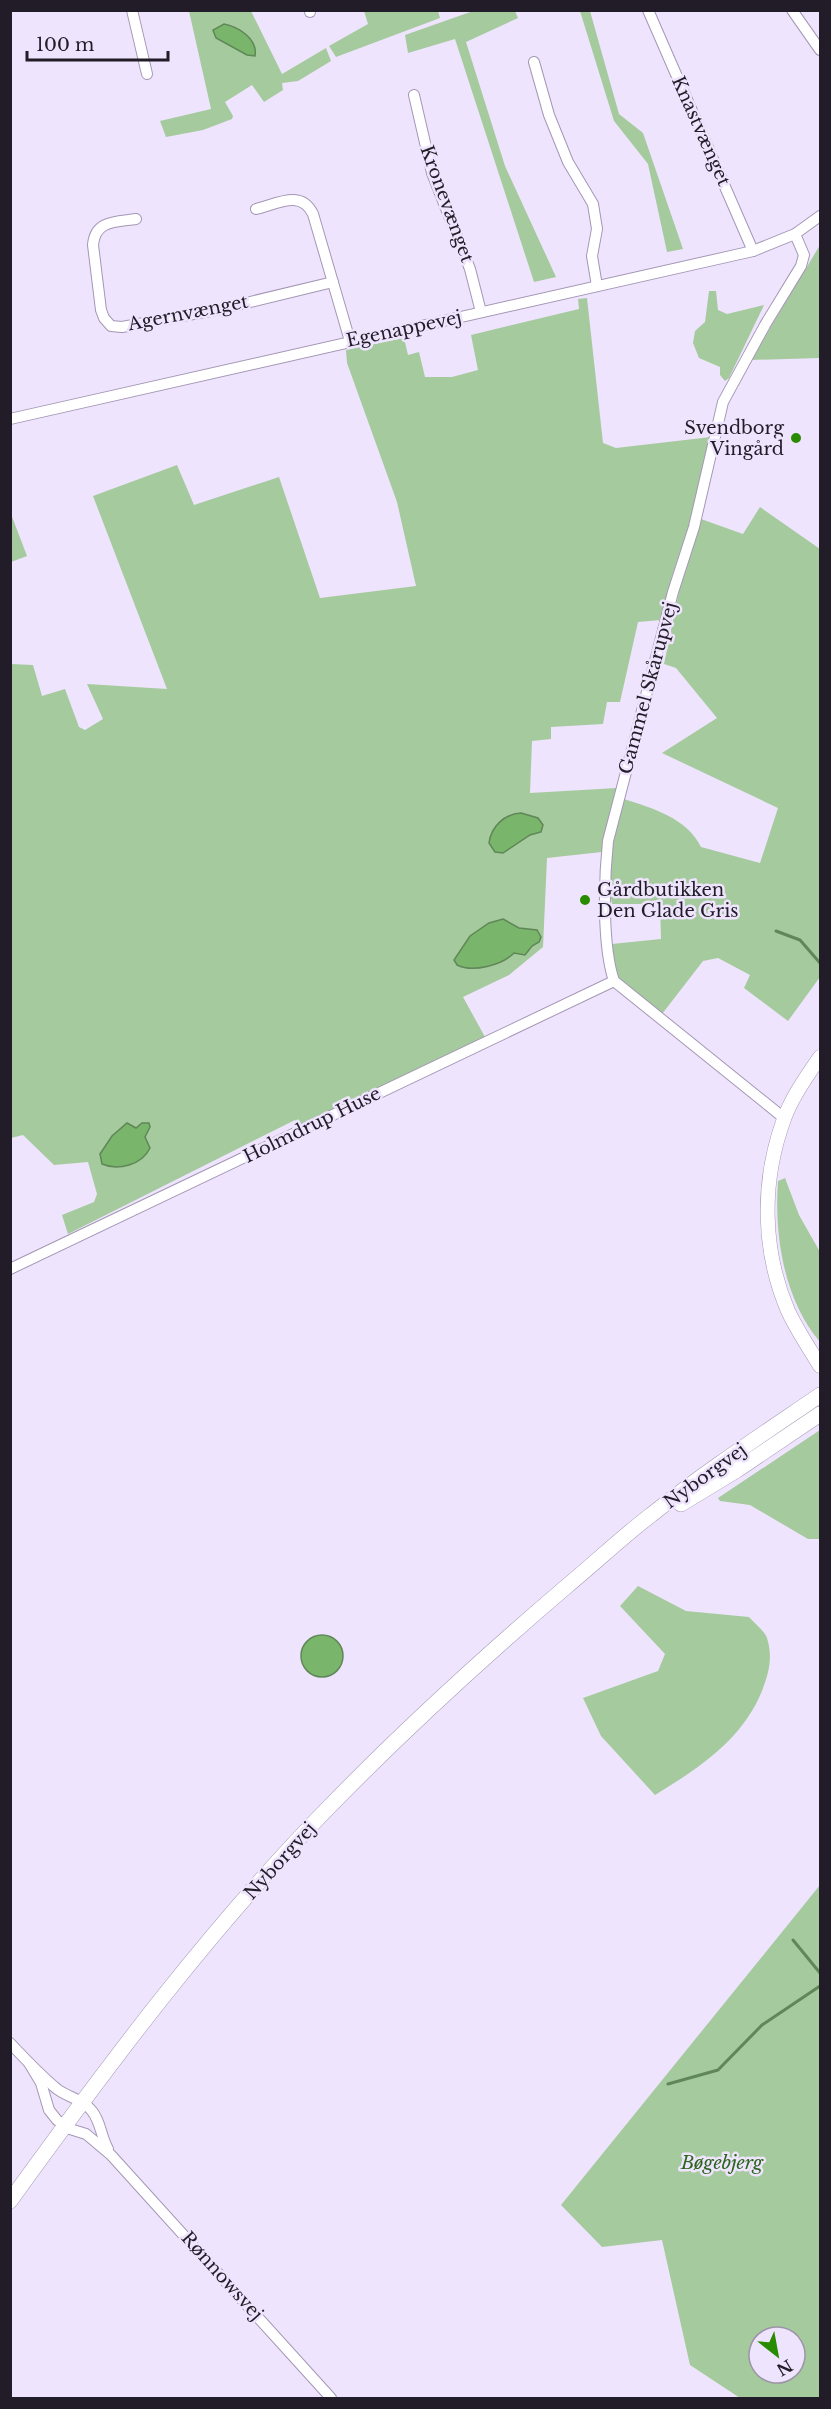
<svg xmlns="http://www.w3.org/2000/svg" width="831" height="2409" font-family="'Libre Baskerville',serif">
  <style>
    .green { fill: #a5ca9d; fill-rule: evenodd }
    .water { fill: #79b56b; stroke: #5f8757; stroke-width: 1.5 }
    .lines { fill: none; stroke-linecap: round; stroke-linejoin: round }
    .stream { stroke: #5f8757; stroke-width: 3 }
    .minor-casing { stroke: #a497b5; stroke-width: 12 }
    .tertiary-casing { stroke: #a497b5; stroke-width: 15 }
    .secondary-casing { stroke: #a497b5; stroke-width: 16 }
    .minor { stroke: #fff; stroke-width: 10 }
    .tertiary { stroke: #fff; stroke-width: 14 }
    .secondary { stroke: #fff; stroke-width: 15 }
    .poi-dot { fill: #298b00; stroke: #efe4fd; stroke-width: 2 }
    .labels { text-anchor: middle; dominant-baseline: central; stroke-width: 5; stroke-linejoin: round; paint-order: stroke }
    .street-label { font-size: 18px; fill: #211c27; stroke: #efe4fd }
    .poi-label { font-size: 18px; fill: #211c27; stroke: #efe4fd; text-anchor: end }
    .park-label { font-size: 18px; font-style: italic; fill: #2b651d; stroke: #efe4fd }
  </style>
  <rect width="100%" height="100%" fill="#efe4fd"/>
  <!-- green -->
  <g class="green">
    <path d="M476 10 515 11 518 18 466 42 505 166 556 277 534 282 455 39 408 53 405 35Z"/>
    <path d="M189 11H251L282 74 326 48 331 61 298 81 282 83 283 90 264 102 252 85 225 102 233 116 232 119 203 130 166 137 160 121 211 109Z"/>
    <path d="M364 11H438L440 18 336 57 329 46 368 24Z"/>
    <path d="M580 11H590L619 114 643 133 683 249 667 252 648 164 614 121Z"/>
    <path d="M820 245V358L751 360Z"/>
    <path d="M709 291H716L718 310 727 314 764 305 729 378 725 381 720 375V367L699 358 693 343 695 331 705 322Z"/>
    <path d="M587 298 603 443 616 448 711 437 692 516 672 576 661 620 638 622 620 702H607L603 724 551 727V739L532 741 530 793 617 788 602 852 547 858 543 947 509 975 463 997 485 1037 297 1127 295 1120 68 1234 62 1215 94 1202 97 1194 88 1162 54 1165 23 1135 11 1138V664L33 665 42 696 65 689 79 727 85 730 103 719 87 684 167 689 93 496 177 465 194 505 279 477 320 598 416 586 397 502 347 363 346 350 404 338 408 355 419 352 425 377H452L478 370 471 335 579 309 578 299Z"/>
    <path d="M760 507 820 549V977L788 1021 744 988 750 975 718 958 703 961 662 1014 619 983 614 968 612 944 661 939 660 904H612C605 868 615 835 624 799 652 808 687 818 701 847L760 863 778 808 662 753 717 718 676 668 664 664 681 582 701 519 743 534Z"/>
    <path d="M11 514 27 556 11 562H10Z"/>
    <path d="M785 1178 799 1215 820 1252V1342C784 1300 774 1235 778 1181Z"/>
    <path d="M820 1430V1539H808L750 1505 720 1501 718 1498Z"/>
    <path d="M638 1586 686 1611 749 1617C754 1623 764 1630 767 1638 773 1658 769 1672 762 1691 742 1740 699 1768 655 1795L601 1736 583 1698 658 1671 665 1654 620 1606Z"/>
    <path d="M820 1885V2398H740L690 2365 662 2240 602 2247 561 2205ZM759 2337H795V2373H759Z"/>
  </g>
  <!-- water -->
  <g class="water">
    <path d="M224 24C239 27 258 39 255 56L247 55 216 38 213 30Z"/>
    <path d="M521 813 538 818 543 825 541 832 530 835 503 853 495 852 489 843C491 827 504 814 521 813Z"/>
    <path d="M503 919 519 928 537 930 541 937 539 942 532 946 525 955 514 953C502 965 473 973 457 965L454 960 470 936 489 923Z"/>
    <path d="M127 1123 136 1128 142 1123H149L150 1127 145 1137 150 1148C142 1165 118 1171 102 1164L100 1154 112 1136Z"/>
    <circle cx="322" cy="1656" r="21"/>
  </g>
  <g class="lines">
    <!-- stream -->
    <g class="stream">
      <path d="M776 931 800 940 820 963"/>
      <path d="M793 1940 820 1973"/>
      <path d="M668 2084 718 2070 762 2025 820 1986"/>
    </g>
    <!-- minor casing -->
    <g class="minor-casing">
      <g id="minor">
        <path d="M132 10 147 74"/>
        <path d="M310 10V12"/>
        <path d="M648 10 753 251"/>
        <path d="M792 10 820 50"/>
        <path d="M534 62 549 115 568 162 593 204 597 229 592 256 597 286"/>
        <path d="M414 95 432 173 470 269 481 312"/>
        <path d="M256 209C277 204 301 189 313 214L350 341"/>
        <path d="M136 219C116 222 95 220 93 245L101 310 104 318 111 326 122 327 221 309 333 282"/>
        <path d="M10 419 753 251 795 234 820 216"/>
        <path d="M784 1118 614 981C602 945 604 879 608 841L673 592 694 527 723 402 765 325 801 266 804 255 795 234"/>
        <path d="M10 1269 614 981"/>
        <path d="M10 2043C25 2059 40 2075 57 2089 69 2098 83 2099 92 2111 101 2122 101 2137 108 2149"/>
        <path d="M29 2063 41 2083 49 2110 57 2120 70 2129 86 2134 111 2155 331 2398"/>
      </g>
    </g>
    <!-- tertiary casing -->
    <g class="tertiary-casing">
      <path id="tertiary" d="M820 1057C807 1076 792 1097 784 1119 761 1182 762 1250 788 1311 797 1330 809 1348 820 1366"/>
    </g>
    <!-- secondary casing -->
    <g class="secondary-casing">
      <g id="secondary">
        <path d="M681 1504 737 1470 820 1414"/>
        <path d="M10 2201C109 2064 211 1927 330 1806 405 1729 485 1656 567 1586 595 1563 622 1537 651 1515 705 1472 763 1434 820 1395"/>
      </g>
    </g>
    <!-- minor -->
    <use href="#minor" class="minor"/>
    <!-- tertiary -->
    <use href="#tertiary" class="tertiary"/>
    <!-- secondary -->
    <use href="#secondary" class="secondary"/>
  </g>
  <!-- markers -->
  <g class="poi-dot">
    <circle cx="796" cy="438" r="6"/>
    <circle cx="585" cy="900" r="6"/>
  </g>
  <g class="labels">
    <!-- street labels -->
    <g class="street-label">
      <text transform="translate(701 131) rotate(66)">Knastvænget</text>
      <text transform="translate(447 204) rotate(70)">Kronevænget</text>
      <text transform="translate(188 313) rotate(-11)">Agernvænget</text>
      <text transform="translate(404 329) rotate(-12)">Egenappevej</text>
      <text transform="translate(648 688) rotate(-75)">Gammel Skårupvej</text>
      <text transform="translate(312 1125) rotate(-26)">Holmdrup Huse</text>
      <text transform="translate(705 1476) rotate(-36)">Nyborgvej</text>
      <text transform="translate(280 1861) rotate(-48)">Nyborgvej</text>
      <text transform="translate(222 2276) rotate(48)">Rønnowsvej</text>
    </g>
    <!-- poi labels -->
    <g class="poi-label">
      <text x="784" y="428">Svendborg<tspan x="784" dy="21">Vingård</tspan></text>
      <text x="597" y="890" text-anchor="start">Gårdbutikken<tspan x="597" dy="21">Den Glade Gris</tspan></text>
    </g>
    <!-- park labels -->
    <g class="park-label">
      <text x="722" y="2163">Bøgebjerg</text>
    </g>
  </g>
  <!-- border -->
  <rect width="831" height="2409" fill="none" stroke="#211c27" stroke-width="24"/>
  <!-- north arrow -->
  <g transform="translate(777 2355) rotate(149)"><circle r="28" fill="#efe4fd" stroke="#9d94a7" stroke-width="1.5"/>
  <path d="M0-4.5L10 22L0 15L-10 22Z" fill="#298b00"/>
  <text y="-9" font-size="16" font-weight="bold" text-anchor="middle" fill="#211c27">N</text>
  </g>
  <!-- scale -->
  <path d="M27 51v9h141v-9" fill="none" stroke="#211c27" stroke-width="3"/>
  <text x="36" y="51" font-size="18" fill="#211c27" stroke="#efe4fd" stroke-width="4.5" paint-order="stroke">100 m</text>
</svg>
